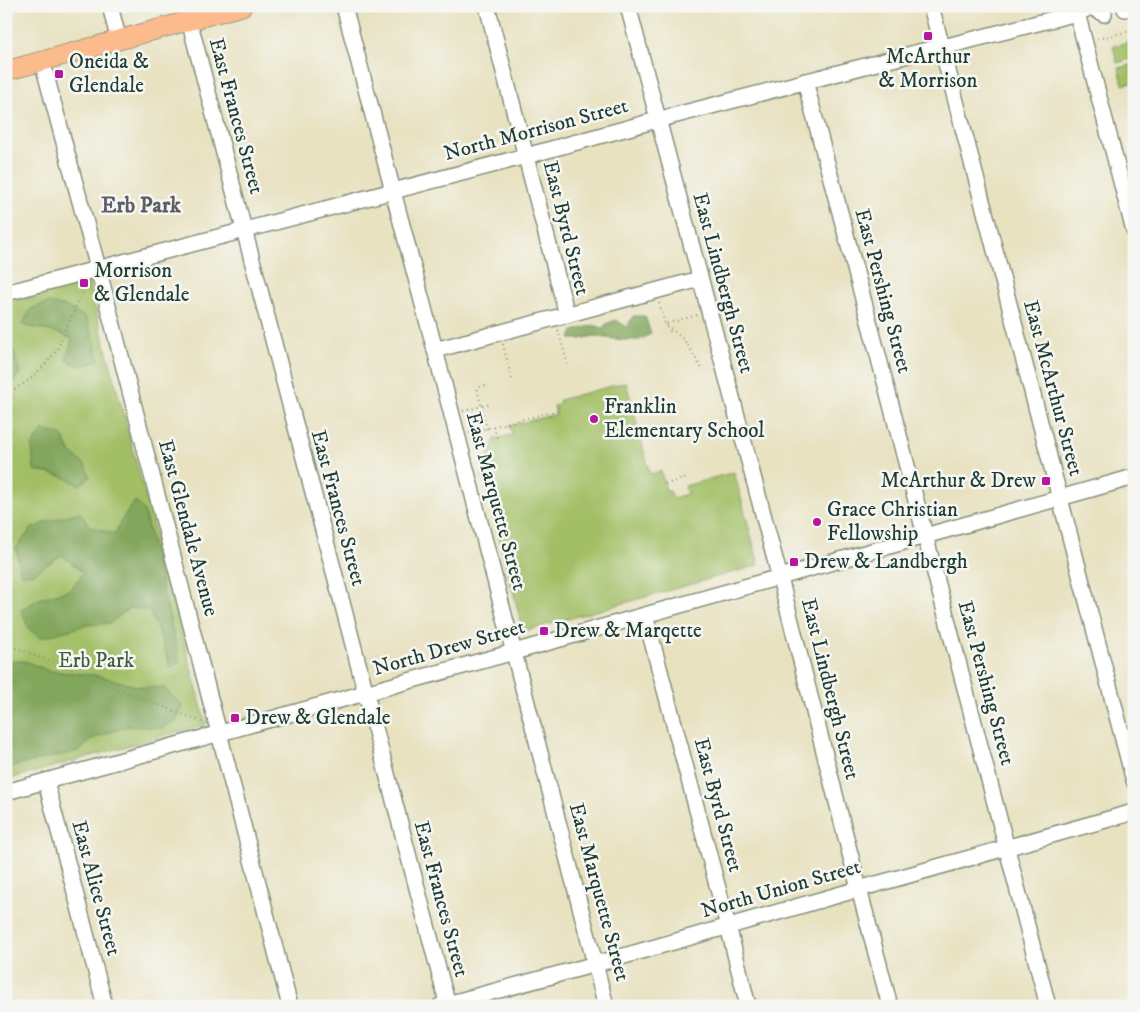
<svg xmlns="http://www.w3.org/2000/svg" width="1140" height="1012" font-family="'IM FELL DW Pica',serif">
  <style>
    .green { fill: #a3bf66; stroke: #617e4d }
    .forest { fill: #82a65b; stroke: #507248 }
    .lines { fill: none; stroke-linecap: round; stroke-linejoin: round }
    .minor-casing { stroke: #84907a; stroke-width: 18 }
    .major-casing { stroke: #84907a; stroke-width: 21 }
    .path { stroke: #84907a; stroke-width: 2; stroke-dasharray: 1 4; stroke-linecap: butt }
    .minor { stroke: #fff; stroke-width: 15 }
    .major { stroke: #fbbb8c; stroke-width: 19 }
    .poi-dot { fill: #b5179e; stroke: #f6f6f2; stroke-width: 2 }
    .labels { text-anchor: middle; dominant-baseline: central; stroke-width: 5; stroke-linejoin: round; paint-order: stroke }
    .poi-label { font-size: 21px; fill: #1f3d34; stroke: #f6f6f2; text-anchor: start }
    .street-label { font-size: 21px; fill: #1f3d34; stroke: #f6f6f2 }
    .park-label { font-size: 21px; fill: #405e40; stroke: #f6f6f2 }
    .neighbourhood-label { font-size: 22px; font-weight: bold; fill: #5d5f65; stroke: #f6f6f2 }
  </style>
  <rect width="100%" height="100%" fill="#f6f6f2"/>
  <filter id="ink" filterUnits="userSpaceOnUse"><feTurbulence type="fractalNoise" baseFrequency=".02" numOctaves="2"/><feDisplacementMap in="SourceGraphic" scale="10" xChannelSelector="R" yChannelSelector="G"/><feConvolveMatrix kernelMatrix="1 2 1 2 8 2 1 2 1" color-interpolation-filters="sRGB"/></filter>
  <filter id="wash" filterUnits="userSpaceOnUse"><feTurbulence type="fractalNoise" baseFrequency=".0096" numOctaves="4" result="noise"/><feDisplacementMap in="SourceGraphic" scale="20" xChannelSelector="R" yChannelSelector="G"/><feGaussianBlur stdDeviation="1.12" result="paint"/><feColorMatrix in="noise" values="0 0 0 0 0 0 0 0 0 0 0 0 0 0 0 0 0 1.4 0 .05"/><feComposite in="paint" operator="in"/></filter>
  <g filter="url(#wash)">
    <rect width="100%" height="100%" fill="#e8e2c1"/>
    <!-- green -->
    <g class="green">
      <path d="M1134 41V58L1117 63 1113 46Z"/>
      <path d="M1134 64V82L1123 85 1119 68Z"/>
      <path d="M88 281 206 724 6 780V302Z"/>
      <path d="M626 382 650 474 661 471 666 491H670L673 498 687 494 685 486 734 472 759 565 525 631 523 630 483 476 485 474 483 468 495 439 512 435V432L509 426 556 414 554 406 560 404 559 400Z"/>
    </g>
    <!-- forest -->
    <g class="forest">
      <path d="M48 303 67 307 86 318 94 340 99 360 82 367 66 360 72 339 59 333 22 325 31 309Z"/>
      <path d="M633 316H645L651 334 639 340H625L605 338 594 336 581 339H570L573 331 593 325 603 328 606 324 616 320 627 327Z"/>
      <path d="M6 348 14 352 20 374 6 388Z"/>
      <path d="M43 430 62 435 71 453 86 466 90 477 80 485 61 476 34 470 32 446Z"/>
      <path d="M135 501 144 511 180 662 170 667 160 636 149 610 129 608 110 623 87 625 40 638 29 629 21 610 41 598 70 590 83 573 62 555 34 573 21 575 16 548 31 529 46 522 80 512 89 526 115 534 121 521Z"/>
      <path d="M6 661H25L49 671 95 675 140 687 164 688 183 706 176 721 162 728 127 726 92 739 79 751 9 767H6Z"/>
    </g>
  </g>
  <g filter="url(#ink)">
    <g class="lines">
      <!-- minor casing -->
      <g class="minor-casing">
        <g id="minor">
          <path d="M110 6 119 41"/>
          <path d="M344 6 435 350 606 1006"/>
          <path d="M487 6 567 315"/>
          <path d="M628 6 780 578 859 889 890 1006"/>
          <path d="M931 6 1134 781"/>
          <path d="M1125 6V9"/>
          <path d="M1077 13 1134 231"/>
          <path d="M189 20 448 1006"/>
          <path d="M42 61 98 268 290 1006"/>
          <path d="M805 81 878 355 1048 1006"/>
          <path d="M6 293 526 156 657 120 927 50 955 44 1077 13 1091 7 1104 14"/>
          <path d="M435 350 700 279"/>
          <path d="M645 615 728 926 748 1006"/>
          <path d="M46 782 105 1006"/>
          <path d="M6 792 514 652 1134 477"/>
          <path d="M440 1006 596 964 859 889 1134 812"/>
        </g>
      </g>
      <!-- major casing -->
      <g class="major-casing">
        <path id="major" d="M6 71 242 6"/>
      </g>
      <!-- path -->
      <g class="path">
        <path d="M1097 39 1134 30"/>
        <path d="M659 303 665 324 672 334"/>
        <path d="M697 315 665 324C675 331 684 339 691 350 695 357 698 364 704 371"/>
        <path d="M558 330 568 365"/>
        <path d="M503 344 512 380"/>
        <path d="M6 395 29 380 45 365 57 350 79 299 87 286"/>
        <path d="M463 411 490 404"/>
        <path d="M494 427 497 438"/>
        <path d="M487 429 477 388 487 385 488 387"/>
        <path d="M469 433 559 410 558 405"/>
        <path d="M665 484 687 478"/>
        <path d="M6 644 202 722"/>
      </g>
      <!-- minor -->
      <use href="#minor" class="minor"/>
      <!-- major -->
      <use href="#major" class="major"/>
    </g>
  </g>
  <!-- markers -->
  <g class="poi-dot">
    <rect x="923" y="31" width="10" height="10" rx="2.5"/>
    <rect x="54" y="69" width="10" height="10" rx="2.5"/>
    <rect x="79" y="278" width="10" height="10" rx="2.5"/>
    <circle cx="594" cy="419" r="5"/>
    <rect x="1041" y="476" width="10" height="10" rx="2.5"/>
    <circle cx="817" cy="522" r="5"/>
    <rect x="789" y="557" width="10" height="10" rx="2.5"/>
    <rect x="539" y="626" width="10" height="10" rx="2.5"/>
    <rect x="230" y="713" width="10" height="10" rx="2.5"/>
  </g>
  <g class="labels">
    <!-- poi labels -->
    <g class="poi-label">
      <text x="928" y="57" text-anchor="middle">McArthur<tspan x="928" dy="24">&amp; Morrison</tspan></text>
      <text x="69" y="62">Oneida &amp;<tspan x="69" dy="24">Glendale</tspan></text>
      <text x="94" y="271">Morrison<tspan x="94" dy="24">&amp; Glendale</tspan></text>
      <text x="604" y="407">Franklin<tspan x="604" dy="24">Elementary School</tspan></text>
      <text x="1036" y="481" text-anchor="end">McArthur &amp; Drew</text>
      <text x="827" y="510">Grace Christian<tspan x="827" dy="24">Fellowship</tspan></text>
      <text x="804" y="562">Drew &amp; Landbergh</text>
      <text x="554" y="631">Drew &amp; Marqette</text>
      <text x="245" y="718">Drew &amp; Glendale</text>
    </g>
    <!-- street labels -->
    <g class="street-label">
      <text transform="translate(236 116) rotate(75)">East Frances Street</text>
      <text transform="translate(536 130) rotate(-15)">North Morrison Street</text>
      <text transform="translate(566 228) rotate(76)">East Byrd Street</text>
      <text transform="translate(723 283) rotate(75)">East Lindbergh Street</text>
      <text transform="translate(883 291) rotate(75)">East Pershing Street</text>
      <text transform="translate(1053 388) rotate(75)">East McArthur Street</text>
      <text transform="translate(496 501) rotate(75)">East Marquette Street</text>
      <text transform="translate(338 508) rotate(75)">East Frances Street</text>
      <text transform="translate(188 528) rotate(75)">East Glendale Avenue</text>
      <text transform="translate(449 648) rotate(-16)">North Drew Street</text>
      <text transform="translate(986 683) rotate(75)">East Pershing Street</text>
      <text transform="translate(830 689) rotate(76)">East Lindbergh Street</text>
      <text transform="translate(718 805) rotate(75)">East Byrd Street</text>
      <text transform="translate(96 888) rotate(75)">East Alice Street</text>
      <text transform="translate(781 889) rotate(-16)">North Union Street</text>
      <text transform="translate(599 892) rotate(75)">East Marquette Street</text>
      <text transform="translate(441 899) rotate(75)">East Frances Street</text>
    </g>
    <!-- park labels -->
    <g class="park-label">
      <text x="96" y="661">Erb Park</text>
    </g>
    <!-- neighbourhood labels -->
    <g class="neighbourhood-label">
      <text x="141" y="205">Erb Park</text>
    </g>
  </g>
  <!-- margin -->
  <rect width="1140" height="1012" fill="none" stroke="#f6f6f2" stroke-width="25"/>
</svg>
